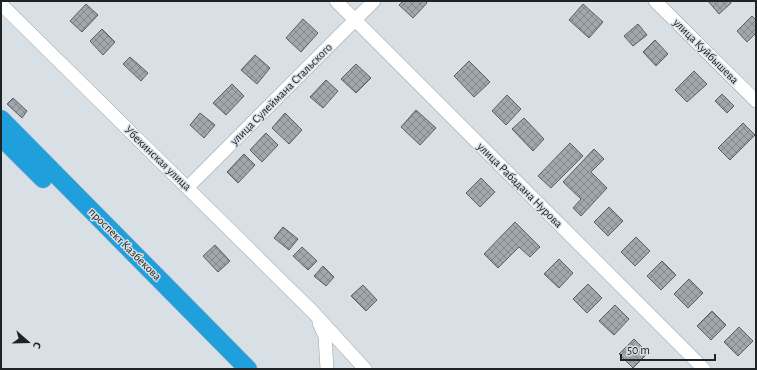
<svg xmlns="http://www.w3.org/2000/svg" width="757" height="370" font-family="'Alegreya Sans',sans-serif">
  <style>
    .building { fill: url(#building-cross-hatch); stroke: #585f63 }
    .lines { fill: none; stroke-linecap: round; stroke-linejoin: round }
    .minor-casing { stroke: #99a0a5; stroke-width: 14 }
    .highway-casing { stroke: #bcbdbe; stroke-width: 19 }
    .minor { stroke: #fff; stroke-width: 13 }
    .highway { stroke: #209fdd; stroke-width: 18 }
    .labels { text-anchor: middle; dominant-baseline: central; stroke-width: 3; stroke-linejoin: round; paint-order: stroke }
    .street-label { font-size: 12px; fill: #202325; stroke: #d8e0e5 }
  </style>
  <defs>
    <pattern id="building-cross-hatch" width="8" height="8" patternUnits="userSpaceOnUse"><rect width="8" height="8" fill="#a0a8ad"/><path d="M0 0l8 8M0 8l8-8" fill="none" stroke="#82888d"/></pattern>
  </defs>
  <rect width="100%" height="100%" fill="#d8e0e5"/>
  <!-- building -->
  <g class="building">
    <path d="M403 1H425L427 3 413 18 399 5Z"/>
    <path d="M708 1H730L731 3 719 14Z"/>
    <path d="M86 4 98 15 82 32 70 21Z"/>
    <path d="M583 4 603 22 589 38 569 20Z"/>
    <path d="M752 16 756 20V33L747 42 737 31Z"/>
    <path d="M303 19 318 33 301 52 286 38Z"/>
    <path d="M638 24 647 35 633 46 624 36Z"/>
    <path d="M102 29 115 42 103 55 90 41Z"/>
    <path d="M655 40 668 54 656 66 643 52Z"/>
    <path d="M255 55 270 68 257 84 241 70Z"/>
    <path d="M130 57 148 73 141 81 123 64Z"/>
    <path d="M469 61 490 82 474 97 454 76Z"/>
    <path d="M356 64 371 78 356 93 341 79Z"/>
    <path d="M694 71 707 84 687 102 675 90Z"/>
    <path d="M326 80 338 91 323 108 310 97Z"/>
    <path d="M232 84 244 96 226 115 213 103Z"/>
    <path d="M722 94 734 106 727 113 715 101Z"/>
    <path d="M507 95 521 109 506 125 492 111Z"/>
    <path d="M13 98 27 111 22 118 7 104Z"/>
    <path d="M416 110 436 128 420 145 401 127Z"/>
    <path d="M200 113 215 125 204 138 190 125Z"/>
    <path d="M285 113 302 130 289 144 272 128Z"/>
    <path d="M524 118 544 139 533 151 512 129Z"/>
    <path d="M743 123 755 135 730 160 718 148Z"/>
    <path d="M266 133 278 145 262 162 250 150Z"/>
    <path d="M570 143 583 156 551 188 538 176Z"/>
    <path d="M594 149 604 159 591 172 607 188 581 216 573 208 581 199 563 182Z"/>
    <path d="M244 154 255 165 238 183 227 172Z"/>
    <path d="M481 178 495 192 480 207 466 193Z"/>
    <path d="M609 207 623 221 608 236 594 222Z"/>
    <path d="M515 222 540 247 530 257 519 247 498 268 484 254Z"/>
    <path d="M283 227 298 239 289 250 274 238Z"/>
    <path d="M636 237 650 251 635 266 621 252Z"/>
    <path d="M215 245 230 261 218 272 203 256Z"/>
    <path d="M302 247 317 261 308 270 293 256Z"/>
    <path d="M559 259 573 273 559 288 544 274Z"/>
    <path d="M662 261 676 275 661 290 647 276Z"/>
    <path d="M323 266 334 277 326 286 314 276Z"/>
    <path d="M689 279 703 293 688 308 674 294Z"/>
    <path d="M588 284 602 298 587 313 573 299Z"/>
    <path d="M363 285 377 300 366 311 351 296Z"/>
    <path d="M615 305 629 319 614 335 599 321Z"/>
    <path d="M712 311 726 325 711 340 697 326Z"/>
    <path d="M739 327 753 341 738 356 724 342Z"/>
    <path d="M634 339 648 353 633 368 619 354Z"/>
  </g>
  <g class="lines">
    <!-- minor casing -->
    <g class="minor-casing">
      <g id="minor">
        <path d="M336 1 704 369"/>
        <path d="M655 1 756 101"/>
        <path d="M1 4 313 312 365 369"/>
        <path d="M188 187 374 1"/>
        <path d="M319 323 325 336 327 369"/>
      </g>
    </g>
    <!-- highway casing -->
    <g class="highway-casing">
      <g id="highway">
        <path d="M1 119 248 369"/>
        <path d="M1 137 43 179"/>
      </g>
    </g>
    <!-- minor -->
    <use href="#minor" class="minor"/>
    <!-- highway -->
    <use href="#highway" class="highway"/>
  </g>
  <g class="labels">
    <!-- street labels -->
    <g class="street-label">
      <text transform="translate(706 51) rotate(45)">улица Куйбышева</text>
      <text transform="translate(281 94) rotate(-45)">улица Сулеймана Стальского</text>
      <text transform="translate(158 158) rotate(44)">Убекинская улица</text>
      <text transform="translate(520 185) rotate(45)">улица Рабадана Нурова</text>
      <text transform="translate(125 244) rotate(45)">проспект Казбекова</text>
    </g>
  </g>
  <!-- border -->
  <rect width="757" height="370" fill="none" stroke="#202325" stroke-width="4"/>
  <!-- north arrow -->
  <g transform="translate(28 342) rotate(110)" stroke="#d8e0e5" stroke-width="3" paint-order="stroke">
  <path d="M0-3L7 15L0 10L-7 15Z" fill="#202325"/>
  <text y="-6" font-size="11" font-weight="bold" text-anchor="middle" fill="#202325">С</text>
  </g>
  <!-- scale -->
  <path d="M621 354v6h94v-6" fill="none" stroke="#202325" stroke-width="2"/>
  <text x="627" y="354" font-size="12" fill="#202325" stroke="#d8e0e5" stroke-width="3" paint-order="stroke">50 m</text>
</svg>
